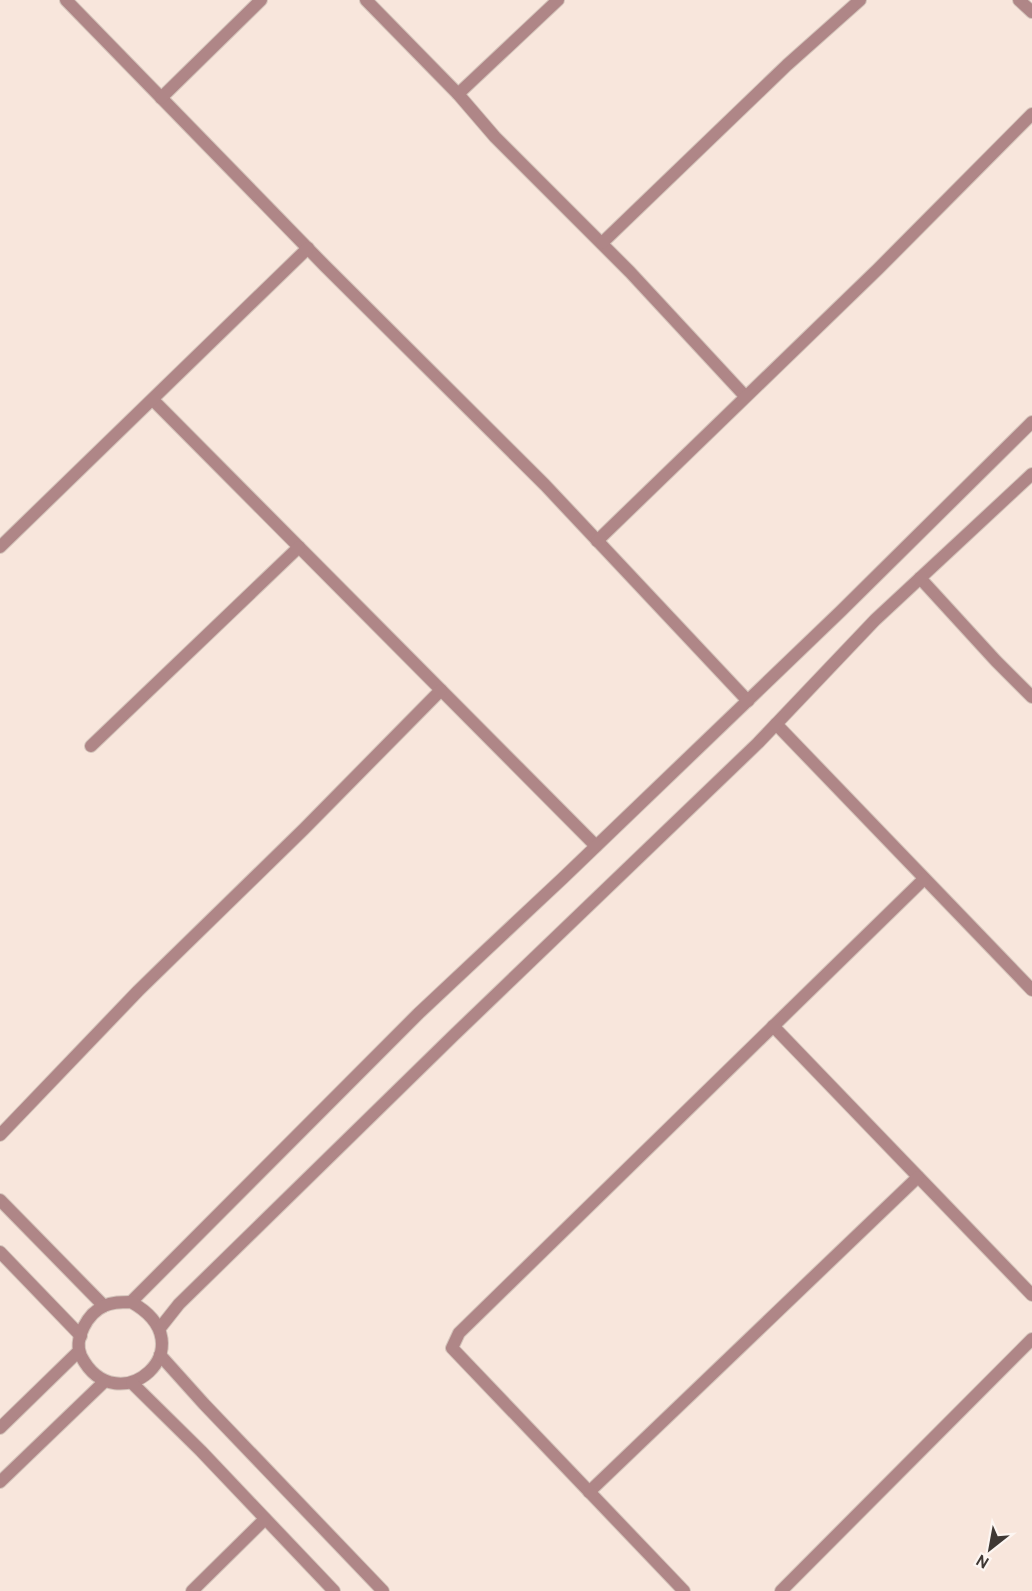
<svg xmlns="http://www.w3.org/2000/svg" width="1032" height="1591" font-family="Overpass,sans-serif">
  <style>
    .lines { fill: none; stroke-linecap: round; stroke-linejoin: round }
    .minor-casing { stroke: #d3c3ba; stroke-width: 14 }
    .minor { stroke: #af8687; stroke-width: 12 }
  </style>
  <rect width="100%" height="100%" fill="#f8e6dc"/>
  <g class="lines">
    <!-- minor casing -->
    <g class="minor-casing">
      <g id="minor">
        <path d="M66 0 325 266 545 485 748 701"/>
        <path d="M366 0 458 94 495 137 630 272 745 396"/>
        <path d="M1019 0 1032 12"/>
        <path d="M458 94 558 0"/>
        <path d="M161 98 261 0"/>
        <path d="M602 243 787 65 860 0"/>
        <path d="M153 400 596 846"/>
        <path d="M597 541 878 269 1032 114"/>
        <path d="M0 547 308 248"/>
        <path d="M920 578 996 661 1032 697"/>
        <path d="M776 724 1032 990"/>
        <path d="M91 746 299 547"/>
        <path d="M773 1026 1032 1295"/>
        <path d="M0 1135 138 991 304 829 441 690"/>
        <path d="M0 1200 104 1306"/>
        <path d="M0 1252 81 1336"/>
        <path d="M131 1302 418 1014 563 878 841 611 1032 422"/>
        <path d="M131 1302C210 1346 117 1426 81 1356 73 1339 88 1313 104 1306 112 1302 122 1302 131 1302Z"/>
        <path d="M160 1328 179 1304 453 1036 758 743 875 620 1032 474"/>
        <path d="M160 1355 204 1404 383 1591"/>
        <path d="M132 1383 201 1451 334 1591"/>
        <path d="M0 1428 79 1351"/>
        <path d="M0 1482 105 1381"/>
        <path d="M589 1492 918 1177"/>
        <path d="M192 1591 265 1519"/>
        <path d="M684 1591 452 1348 459 1333 924 879"/>
        <path d="M781 1591 1032 1339"/>
      </g>
    </g>
    <!-- minor -->
    <use href="#minor" class="minor"/>
  </g>
  <!-- north arrow -->
  <g transform="translate(990 1549) rotate(211)" stroke="#fdf6f2" stroke-width="4.5" paint-order="stroke">
  <path d="M0-4.5L10 22L0 15L-10 22Z" fill="#3f3834"/>
  <text y="-9" font-size="16" font-weight="bold" text-anchor="middle" fill="#3f3834">N</text>
  </g>
</svg>
